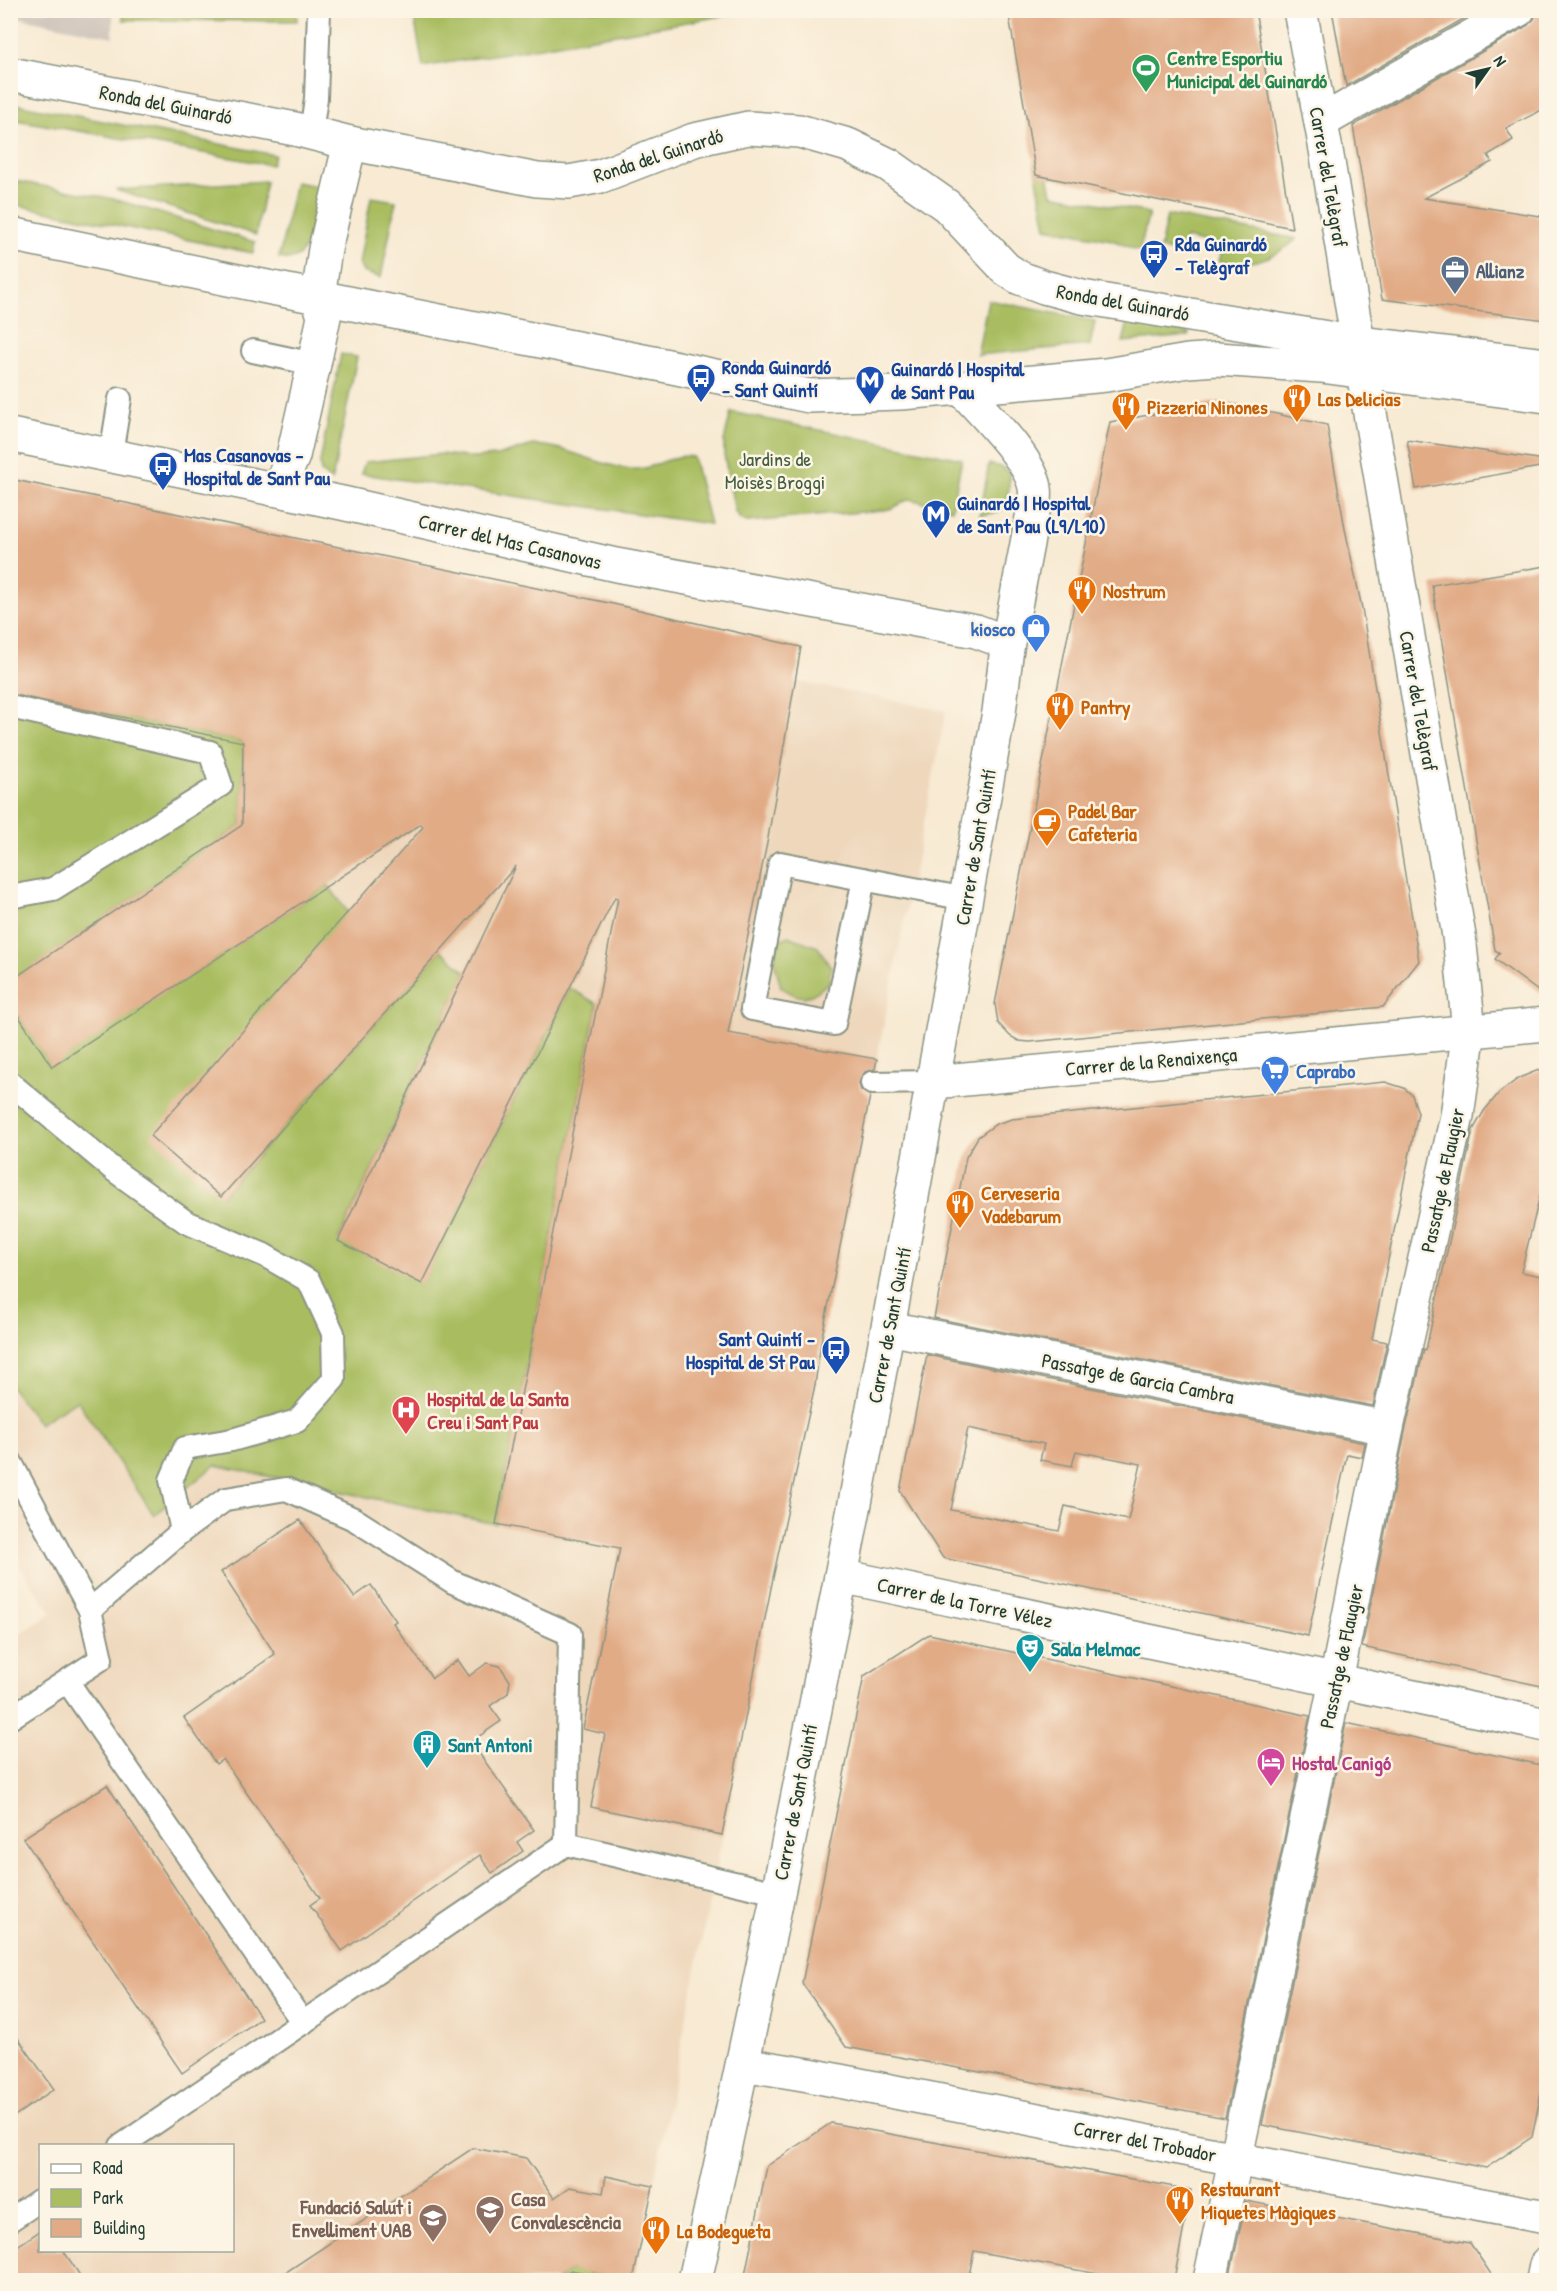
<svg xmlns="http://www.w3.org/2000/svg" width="1557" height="2291" font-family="'Patrick Hand',sans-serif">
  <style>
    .built { fill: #eed7bb; fill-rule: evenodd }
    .industrial { fill: #ccc2b9 }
    .green { fill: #a9bd61; stroke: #647d4a; stroke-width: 1.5 }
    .building { fill: #e1ab86; fill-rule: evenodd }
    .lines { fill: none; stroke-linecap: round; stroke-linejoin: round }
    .service-casing { stroke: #8c9484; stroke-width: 26 }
    .minor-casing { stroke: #8c9484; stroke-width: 36 }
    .primary-casing { stroke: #8c9484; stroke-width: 36 }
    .service { stroke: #fff; stroke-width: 22 }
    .minor { stroke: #fff; stroke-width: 33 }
    .primary { stroke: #fff; stroke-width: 33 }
    .labels { text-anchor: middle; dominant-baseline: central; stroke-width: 5; stroke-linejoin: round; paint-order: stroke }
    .leisure-label { font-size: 20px; font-weight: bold; fill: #27864d; stroke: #fcf5e5; text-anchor: start }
    .street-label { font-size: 20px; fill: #1f3d34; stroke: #fcf5e5 }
    .transit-label { font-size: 20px; font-weight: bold; fill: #164399; stroke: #fcf5e5; text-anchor: start }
    .service-label { font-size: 20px; font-weight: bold; fill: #4e5e75; stroke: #fcf5e5; text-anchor: start }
    .food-label { font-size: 20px; font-weight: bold; fill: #c56008; stroke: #fcf5e5; text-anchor: start }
    .park-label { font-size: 20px; fill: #425d3f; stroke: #fcf5e5 }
    .shop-label { font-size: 20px; font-weight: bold; fill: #366cbe; stroke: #fcf5e5; text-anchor: end }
    .health-label { font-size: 20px; font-weight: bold; fill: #be3a42; stroke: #fcf5e5; text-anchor: start }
    .culture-label { font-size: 20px; font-weight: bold; fill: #0d838f; stroke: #fcf5e5; text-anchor: start }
    .hotel-label { font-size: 20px; font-weight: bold; fill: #b23c85; stroke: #fcf5e5; text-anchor: start }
    .education-label { font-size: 20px; font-weight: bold; fill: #785e54; stroke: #fcf5e5; text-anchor: start }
  </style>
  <rect width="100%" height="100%" fill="#fcf5e5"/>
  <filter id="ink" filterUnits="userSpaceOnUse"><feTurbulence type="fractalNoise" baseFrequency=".0167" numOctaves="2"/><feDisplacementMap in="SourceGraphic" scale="12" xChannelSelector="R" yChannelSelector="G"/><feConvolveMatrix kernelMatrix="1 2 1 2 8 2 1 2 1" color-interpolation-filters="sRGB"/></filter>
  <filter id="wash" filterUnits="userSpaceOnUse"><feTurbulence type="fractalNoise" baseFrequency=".008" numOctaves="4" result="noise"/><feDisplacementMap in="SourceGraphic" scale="24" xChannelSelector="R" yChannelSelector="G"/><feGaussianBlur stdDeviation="1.35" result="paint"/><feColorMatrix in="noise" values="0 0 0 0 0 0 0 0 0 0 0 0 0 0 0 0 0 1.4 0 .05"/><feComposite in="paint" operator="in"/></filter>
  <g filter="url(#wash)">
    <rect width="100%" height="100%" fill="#f8ead3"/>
    <!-- built -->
    <path class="built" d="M10 479 609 603 801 647 795 681 946 711 653 2186 606 2176 603 2193 570 2187 554 2198 526 2158 473 2148 274 2280H11V1640L52 1613 10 1553ZM40 2146H232V2250H40Z"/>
    <!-- industrial -->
    <path class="industrial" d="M10 11H113V37L11 16Z"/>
    <!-- green -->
    <g class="green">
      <path d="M123 11H297V21L123 20Z"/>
      <path d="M413 11V10L751 11 423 67Z"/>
      <path d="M10 103H11L275 155 271 165 11 119Z"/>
      <path d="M1044 155 1052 194 1149 213 1140 249 1137 250 1112 240 1046 228 1034 162Z"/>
      <path d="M10 180 114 199 255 242 253 253 11 204Z"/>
      <path d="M266 181 256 235 116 190Z"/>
      <path d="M295 182 319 186C315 202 311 249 297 257 291 261 285 259 279 258Z"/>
      <path d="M371 197 396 201 381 278 363 272 359 264Z"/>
      <path d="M1167 215 1297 239C1272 260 1251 266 1219 262L1223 246 1185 238 1181 253 1160 249Z"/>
      <path d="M988 300 1095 321 1090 345 977 355Z"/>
      <path d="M1128 322 1189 333V336L1123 342Z"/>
      <path d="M341 354 357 357 332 481 321 472 320 462Z"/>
      <path d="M731 412 962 459 952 509 909 499 893 508 884 510 747 522 740 519 735 512 724 455V441Z"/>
      <path d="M533 445C566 445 597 466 631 469 654 471 672 452 693 457L710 524 361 474 365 462 442 454 473 458 497 456Z"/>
      <path d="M989 464C994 465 1003 466 1007 471 1010 475 1010 481 1009 485 1008 508 1003 514 980 515Z"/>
      <path d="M11 694 243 742 242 825 11 981Z"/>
      <path d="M328 885 348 912 221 1197 441 950 466 972 338 1240 422 1283 570 988 597 1004 496 1524 215 1465 154 1515 77 1400 39 1424 11 1387 10 1003 52 1066Z"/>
      <path d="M788 936 818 947 831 967 829 982C811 999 802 1002 781 987L775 964 776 942Z"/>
      <path d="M574 2268 588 2271V2274L619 2280H556Z"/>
    </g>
    <g id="blocks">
      <!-- building -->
      <g class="building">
        <path d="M1008 10H1255L1292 228 1036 175Z"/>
        <path d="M1332 10H1479L1346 86Z"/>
        <path d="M1537 10H1546V104L1540 111 1506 128 1513 140 1488 155 1492 162 1424 198 1546 217V320L1382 299 1353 126 1527 26 1534 19Z"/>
        <path d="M1222 402 1327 425 1345 529 1362 608 1419 961 1383 1007 1030 1042 1019 1041 1010 1036 998 1023 995 1004 1110 422Z"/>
        <path d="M1407 440 1545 460V466L1416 489Z"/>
        <path d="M10 479 609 603 801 647 768 838 728 1033 877 1059 875 1069 865 1072 859 1083 861 1090 870 1096 821 1342 815 1385 773 1578 722 1835 591 1807 605 1734 583 1729 620 1548 496 1524 618 898 615 897 422 1284 338 1241 516 866 221 1197 150 1136 423 827 421 824 52 1067 10 1003V981L242 825 243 742 10 694Z"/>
        <path d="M1546 566V997L1495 959 1500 953 1495 950 1432 585Z"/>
        <path d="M1546 1067V1151L1542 1174 1545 1175 1521 1272 1546 1277V1687L1362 1647 1405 1432 1424 1349 1426 1350 1473 1130 1484 1111 1499 1093 1519 1078Z"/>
        <path d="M1385 1082 1404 1088 1412 1095 1418 1113 1372 1339 1387 1342 1373 1406 934 1318 966 1157 978 1137 996 1124 1012 1119Z"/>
        <path d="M927 1355 1365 1443 1362 1457 1347 1454 1308 1636 943 1558 900 1491ZM968 1428 1044 1444 1040 1460 1072 1466 1076 1451 1141 1464 1128 1520 1065 1506 1059 1531 951 1510Z"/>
        <path d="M300 1520 354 1597 371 1585 396 1621 393 1623 432 1678 458 1660 469 1676 487 1663 500 1666 510 1681 508 1693 490 1706 501 1721 471 1742 534 1830 517 1842 523 1851 492 1873 480 1855 342 1951 310 1905 320 1898 223 1759 216 1764 184 1718 275 1654 221 1572Z"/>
        <path d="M929 1634 1310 1716 1225 2118 846 2047 802 1983 864 1676Z"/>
        <path d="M1346 1723 1546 1766V2069L1532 2137 1486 2168 1262 2125Z"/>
        <path d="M107 1785 261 2018 182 2073 23 1838Z"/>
        <path d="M10 2027 54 2089 10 2119Z"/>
        <path d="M831 2123 1191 2190 1174 2280H1114L1115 2277 974 2251 968 2280H744L767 2166Z"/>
        <path d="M473 2148 526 2158 554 2198 570 2187 603 2193 606 2176 653 2186 633 2280H619L571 2270 556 2280H274Z"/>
        <path d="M1246 2201 1470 2243 1495 2280H1229Z"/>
        <path d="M40 2231V2250H63L83 2280H10V2251Z"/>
      </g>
    </g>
  </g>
  <g filter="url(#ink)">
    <use href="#blocks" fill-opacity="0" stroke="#8c9484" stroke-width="1.5"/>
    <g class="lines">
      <!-- service casing -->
      <g class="service-casing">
        <g id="service">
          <path d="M311 133 316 98 319 10"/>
          <path d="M253 351 314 364"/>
          <path d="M111 454 120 399"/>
          <path d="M10 707 210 752 221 785 53 889 10 897"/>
          <path d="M864 879 834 1024 752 1009 780 863 966 899"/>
          <path d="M10 1083 115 1171 186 1222 264 1255 309 1281 333 1333 334 1379 297 1421 232 1440 185 1448 171 1480 182 1531"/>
          <path d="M872 1083 934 1082"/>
          <path d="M10 1461 90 1610"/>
          <path d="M67 1681 303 2023"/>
          <path d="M10 1718 101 1659 90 1610 182 1531 226 1499 286 1489 354 1519 453 1582 570 1634 566 1844"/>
          <path d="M121 2146 566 1844 777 1893"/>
          <path d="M10 2220 40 2200"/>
        </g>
      </g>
      <!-- minor casing -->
      <g class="minor-casing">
        <g id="minor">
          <path d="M1300 10 1326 150 1358 343"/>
          <path d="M1321 122 1518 10"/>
          <path d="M10 435 342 503 616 565 976 631 1000 640 1007 648"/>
          <path d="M272 489 282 481 293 456 314 364 324 317 318 297 325 249 350 143"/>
          <path d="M934 1082 1546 1024"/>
          <path d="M889 1328 1387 1428"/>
          <path d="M841 1576 1546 1725"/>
          <path d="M743 2064 809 2075 1235 2159 1546 2217"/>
          <path d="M695 2280C812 1761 906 1236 999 712L1007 648 1035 502C1035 498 1036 493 1035 488 1031 459 981 411 961 388"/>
          <path d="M1210 2280 1336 1681 1387 1428 1457 1116 1469 1030 1459 936 1363 372"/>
          <path d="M1543 2280 1546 2265"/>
        </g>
      </g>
      <!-- primary casing -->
      <g class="primary-casing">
        <g id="primary">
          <path d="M10 74 295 129 350 143 537 180 569 182 601 176 694 140 748 128 799 131 848 145 889 165 947 206 1006 269 1020 278 1044 287 1082 297 1358 343 1546 365"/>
          <path d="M10 234 267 287 663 365 809 396 901 393 1045 381 1106 375 1188 361 1217 359 1321 366 1546 396"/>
        </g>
      </g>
      <!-- service -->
      <use href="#service" class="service"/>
      <!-- minor -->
      <use href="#minor" class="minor"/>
      <!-- primary -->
      <use href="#primary" class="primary"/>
    </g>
  </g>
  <!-- icons -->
  <defs>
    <g id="stadium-pin" transform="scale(1.5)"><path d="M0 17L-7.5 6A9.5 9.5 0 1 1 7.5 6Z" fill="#2e9e5b" stroke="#fcf5e5"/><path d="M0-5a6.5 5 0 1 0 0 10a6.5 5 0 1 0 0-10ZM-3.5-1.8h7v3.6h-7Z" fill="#fff"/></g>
    <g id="bus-pin" transform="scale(1.5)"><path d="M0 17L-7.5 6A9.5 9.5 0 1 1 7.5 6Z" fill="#1a4fb4" stroke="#fcf5e5"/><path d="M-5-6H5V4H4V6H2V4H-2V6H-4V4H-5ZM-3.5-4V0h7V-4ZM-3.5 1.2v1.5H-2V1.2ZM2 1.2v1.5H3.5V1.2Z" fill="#fff"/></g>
    <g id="office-pin" transform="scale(1.5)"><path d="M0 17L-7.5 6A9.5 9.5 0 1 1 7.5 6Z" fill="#5c6f8a" stroke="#fcf5e5"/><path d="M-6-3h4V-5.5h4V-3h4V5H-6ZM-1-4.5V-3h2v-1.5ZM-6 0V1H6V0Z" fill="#fff"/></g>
    <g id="metro-pin" transform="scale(1.5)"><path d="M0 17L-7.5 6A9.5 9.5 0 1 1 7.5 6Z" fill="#1a4fb4" stroke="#fcf5e5"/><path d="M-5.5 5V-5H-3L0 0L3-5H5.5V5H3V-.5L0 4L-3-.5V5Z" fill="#fff"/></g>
    <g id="restaurant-pin" transform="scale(1.5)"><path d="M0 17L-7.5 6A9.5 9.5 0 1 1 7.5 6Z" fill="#e8710a" stroke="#fcf5e5"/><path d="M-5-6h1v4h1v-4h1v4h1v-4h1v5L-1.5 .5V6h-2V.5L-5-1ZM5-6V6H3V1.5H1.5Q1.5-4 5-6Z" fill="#fff"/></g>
    <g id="shop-pin" transform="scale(1.5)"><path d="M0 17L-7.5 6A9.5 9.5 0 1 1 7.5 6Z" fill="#3f7fe0" stroke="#fcf5e5"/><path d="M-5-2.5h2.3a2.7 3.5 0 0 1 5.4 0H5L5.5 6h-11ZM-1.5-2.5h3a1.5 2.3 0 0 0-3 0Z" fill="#fff"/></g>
    <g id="cafe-pin" transform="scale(1.5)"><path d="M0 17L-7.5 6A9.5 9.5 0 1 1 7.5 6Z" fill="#e8710a" stroke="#fcf5e5"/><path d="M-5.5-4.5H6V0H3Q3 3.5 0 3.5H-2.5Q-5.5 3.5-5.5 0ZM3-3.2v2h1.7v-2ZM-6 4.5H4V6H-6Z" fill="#fff"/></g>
    <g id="supermarket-pin" transform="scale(1.5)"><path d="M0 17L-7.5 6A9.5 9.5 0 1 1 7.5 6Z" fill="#3f7fe0" stroke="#fcf5e5"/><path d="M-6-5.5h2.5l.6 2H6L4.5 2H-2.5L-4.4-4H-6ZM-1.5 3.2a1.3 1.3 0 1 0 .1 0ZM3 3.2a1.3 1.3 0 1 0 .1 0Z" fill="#fff"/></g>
    <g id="hospital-pin" transform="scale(1.5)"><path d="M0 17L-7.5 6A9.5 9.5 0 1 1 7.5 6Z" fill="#e0444e" stroke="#fcf5e5"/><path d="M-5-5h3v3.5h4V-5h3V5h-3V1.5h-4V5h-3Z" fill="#fff"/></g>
    <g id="theatre-pin" transform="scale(1.5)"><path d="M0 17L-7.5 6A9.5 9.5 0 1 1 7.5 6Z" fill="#0f9aa8" stroke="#fcf5e5"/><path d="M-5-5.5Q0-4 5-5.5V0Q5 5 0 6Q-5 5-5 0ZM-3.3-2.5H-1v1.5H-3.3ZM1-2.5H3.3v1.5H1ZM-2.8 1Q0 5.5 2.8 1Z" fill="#fff"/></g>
    <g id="building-pin" transform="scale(1.5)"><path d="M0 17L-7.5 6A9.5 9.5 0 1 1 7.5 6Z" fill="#0f9aa8" stroke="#fcf5e5"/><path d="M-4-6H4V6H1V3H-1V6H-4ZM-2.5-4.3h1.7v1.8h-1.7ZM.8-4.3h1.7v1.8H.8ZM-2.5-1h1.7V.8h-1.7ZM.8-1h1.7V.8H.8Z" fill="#fff"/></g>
    <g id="hotel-pin" transform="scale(1.5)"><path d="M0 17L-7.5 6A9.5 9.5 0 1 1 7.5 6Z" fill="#d1479c" stroke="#fcf5e5"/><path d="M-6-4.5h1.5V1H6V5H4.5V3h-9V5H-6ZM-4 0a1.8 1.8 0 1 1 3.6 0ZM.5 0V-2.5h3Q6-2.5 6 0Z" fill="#fff"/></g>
    <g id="university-pin" transform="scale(1.5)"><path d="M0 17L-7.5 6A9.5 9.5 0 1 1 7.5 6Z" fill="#8d6e63" stroke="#fcf5e5"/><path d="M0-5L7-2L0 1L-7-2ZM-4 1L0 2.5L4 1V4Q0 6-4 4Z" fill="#fff"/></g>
  </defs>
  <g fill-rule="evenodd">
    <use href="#stadium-pin" x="1146" y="68"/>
    <use href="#bus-pin" x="1154" y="254"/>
    <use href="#office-pin" x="1455" y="270"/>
    <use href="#bus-pin" x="701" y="378"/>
    <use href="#metro-pin" x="870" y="380"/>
    <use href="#restaurant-pin" x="1297" y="398"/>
    <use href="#restaurant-pin" x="1126" y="406"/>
    <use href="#bus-pin" x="163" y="466"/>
    <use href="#metro-pin" x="936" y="514"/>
    <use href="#restaurant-pin" x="1082" y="590"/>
    <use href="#shop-pin" x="1036" y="628"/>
    <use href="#restaurant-pin" x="1060" y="706"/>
    <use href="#cafe-pin" x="1047" y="822"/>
    <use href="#supermarket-pin" x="1275" y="1070"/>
    <use href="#restaurant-pin" x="960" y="1204"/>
    <use href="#bus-pin" x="836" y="1350"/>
    <use href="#hospital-pin" x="406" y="1410"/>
    <use href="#theatre-pin" x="1030" y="1648"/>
    <use href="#building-pin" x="427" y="1744"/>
    <use href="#hotel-pin" x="1271" y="1762"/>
    <use href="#restaurant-pin" x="1180" y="2200"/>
    <use href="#university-pin" x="490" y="2210"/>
    <use href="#university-pin" x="433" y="2218"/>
    <use href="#restaurant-pin" x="656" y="2230"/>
  </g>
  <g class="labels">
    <!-- leisure labels -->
    <g class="leisure-label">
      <text x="1167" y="57">Centre Esportiu<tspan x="1167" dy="23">Municipal del Guinardó</tspan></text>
    </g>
    <!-- street labels -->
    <g class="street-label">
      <text transform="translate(166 104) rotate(11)">Ronda del Guinardó</text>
      <text transform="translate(658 155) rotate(-18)">Ronda del Guinardó</text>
      <text transform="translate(1329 177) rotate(80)">Carrer del Telègraf</text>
      <text transform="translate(1123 302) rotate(10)">Ronda del Guinardó</text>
      <text transform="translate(510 541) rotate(13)">Carrer del Mas Casanovas</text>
      <text transform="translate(1419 701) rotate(80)">Carrer del Telègraf</text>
      <text transform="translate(975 847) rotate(-80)">Carrer de Sant Quintí</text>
      <text transform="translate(1151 1061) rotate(-5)">Carrer de la Renaixença</text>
      <text transform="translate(1442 1180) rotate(-78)">Passatge de Flaugier</text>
      <text transform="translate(889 1325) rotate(-79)">Carrer de Sant Quintí</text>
      <text transform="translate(1138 1378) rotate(11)">Passatge de Garcia Cambra</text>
      <text transform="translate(965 1602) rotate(12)">Carrer de la Torre Vélez</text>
      <text transform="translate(1341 1656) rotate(-78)">Passatge de Flaugier</text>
      <text transform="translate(795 1802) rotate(-79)">Carrer de Sant Quintí</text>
      <text transform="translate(1145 2141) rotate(11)">Carrer del Trobador</text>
    </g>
    <!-- transit labels -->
    <g class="transit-label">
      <text x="1175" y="243">Rda Guinardó<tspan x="1175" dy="23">- Telègraf</tspan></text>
      <text x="722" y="366">Ronda Guinardó<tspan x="722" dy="23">- Sant Quintí</tspan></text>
      <text x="891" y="368">Guinardó | Hospital<tspan x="891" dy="23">de Sant Pau</tspan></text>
      <text x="184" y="454">Mas Casanovas -<tspan x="184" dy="23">Hospital de Sant Pau</tspan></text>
      <text x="957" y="502">Guinardó | Hospital<tspan x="957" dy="23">de Sant Pau (L9/L10)</tspan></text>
      <text x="815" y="1338" text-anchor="end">Sant Quintí -<tspan x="815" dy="23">Hospital de St Pau</tspan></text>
    </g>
    <!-- service labels -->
    <g class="service-label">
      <text x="1476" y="270">Allianz</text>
    </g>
    <!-- food labels -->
    <g class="food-label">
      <text x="1318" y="398">Las Delicias</text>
      <text x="1147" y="406">Pizzeria Ninones</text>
      <text x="1103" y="590">Nostrum</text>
      <text x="1081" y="706">Pantry</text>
      <text x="1068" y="810">Padel Bar<tspan x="1068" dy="23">Cafeteria</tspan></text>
      <text x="981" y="1192">Cerveseria<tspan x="981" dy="23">Vadebarum</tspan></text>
      <text x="1201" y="2188">Restaurant<tspan x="1201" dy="23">Miquetes Màgiques</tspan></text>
      <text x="677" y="2230">La Bodegueta</text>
    </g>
    <!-- park labels -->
    <g class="park-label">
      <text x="775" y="458">Jardins de<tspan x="775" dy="23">Moisès Broggi</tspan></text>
    </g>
    <!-- shop labels -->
    <g class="shop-label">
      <text x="1015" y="628">kiosco</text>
      <text x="1296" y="1070" text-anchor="start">Caprabo</text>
    </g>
    <!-- health labels -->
    <g class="health-label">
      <text x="427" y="1398">Hospital de la Santa<tspan x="427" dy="23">Creu i Sant Pau</tspan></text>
    </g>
    <!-- culture labels -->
    <g class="culture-label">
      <text x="1051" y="1648">Sala Melmac</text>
      <text x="448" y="1744">Sant Antoni</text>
    </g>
    <!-- hotel labels -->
    <g class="hotel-label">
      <text x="1292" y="1762">Hostal Canigó</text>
    </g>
    <!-- education labels -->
    <g class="education-label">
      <text x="511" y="2198">Casa<tspan x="511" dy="23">Convalescència</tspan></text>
      <text x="412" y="2206" text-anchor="end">Fundació Salut i<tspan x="412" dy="23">Envelliment UAB</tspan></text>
    </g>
  </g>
  <!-- margin -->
  <rect width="1557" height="2291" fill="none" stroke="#fcf5e5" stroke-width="36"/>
  <!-- legend -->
  <rect x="39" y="2144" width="195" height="108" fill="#fcf5e5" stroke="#a4ab9e" stroke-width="1.5"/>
  <rect x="51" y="2164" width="30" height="9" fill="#ffffff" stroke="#a4ab9e" stroke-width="1.5"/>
  <text x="93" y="2174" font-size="18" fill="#1f3d34">Road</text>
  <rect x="51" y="2189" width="30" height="18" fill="#a9bd61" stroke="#a4ab9e" stroke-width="1.5"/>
  <text x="93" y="2204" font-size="18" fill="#1f3d34">Park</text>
  <rect x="51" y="2219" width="30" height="18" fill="#e1ab86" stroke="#a4ab9e" stroke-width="1.5"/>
  <text x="93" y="2234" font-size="18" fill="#1f3d34">Building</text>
  <!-- north arrow -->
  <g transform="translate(1488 69) rotate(56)" stroke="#fcf5e5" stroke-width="4.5" paint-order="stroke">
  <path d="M0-4.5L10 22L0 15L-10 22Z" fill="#1f3d34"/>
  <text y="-9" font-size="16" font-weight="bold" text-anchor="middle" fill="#1f3d34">N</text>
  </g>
</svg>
